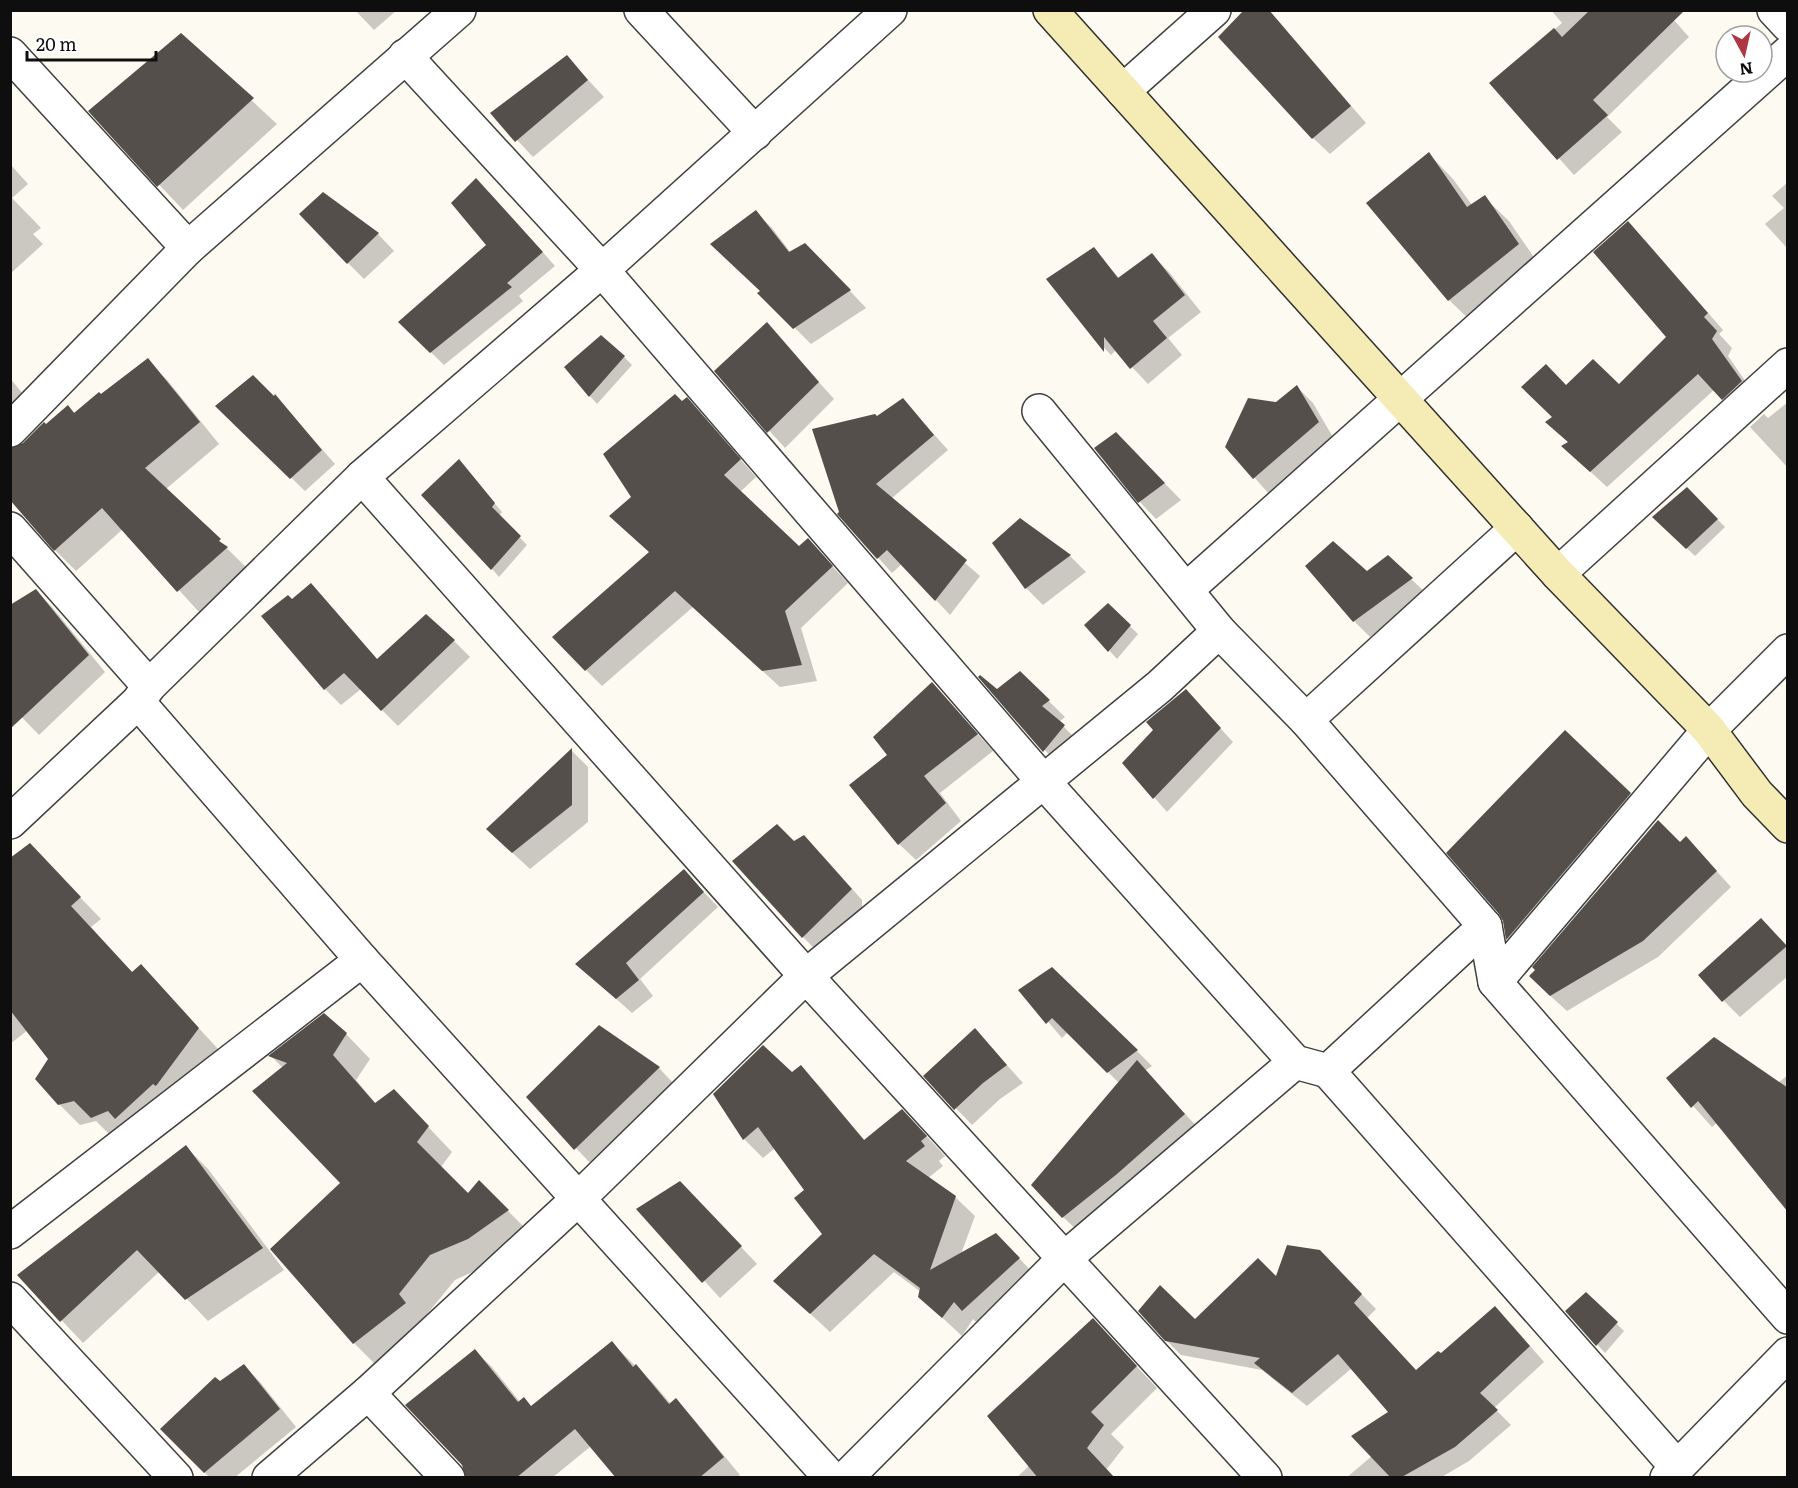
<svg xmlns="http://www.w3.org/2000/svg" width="1798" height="1488" font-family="Literata,serif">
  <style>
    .shadow { fill: #0003 }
    .building { fill: #554f4c }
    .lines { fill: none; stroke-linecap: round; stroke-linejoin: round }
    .minor-casing { stroke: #414141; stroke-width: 36 }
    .secondary-casing { stroke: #303030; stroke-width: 36 }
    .minor { stroke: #fff; stroke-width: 33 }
    .secondary { stroke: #f5ebb4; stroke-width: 33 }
  </style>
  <rect width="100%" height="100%" fill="#fdfaf1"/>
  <!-- shadow -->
  <g class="shadow">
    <path d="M355 10H397L374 30Z"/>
    <path d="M1269 10 1366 123 1330 154 1313 138Z"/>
    <path d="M1551 10H1665L1689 37 1607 117 1622 132 1574 175 1491 83 1562 23Z"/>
    <path d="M181 35 277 124 183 210 90 111Z"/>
    <path d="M567 57 604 97 533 157 492 113Z"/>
    <path d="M1429 154 1453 179 1472 205 1484 197 1509 221 1542 269 1474 324 1449 300Z"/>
    <path d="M10 164 28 184 12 198 41 228 33 234 43 244 10 274Z"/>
    <path d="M1788 182V249L1765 224 1784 208 1772 196Z"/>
    <path d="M489 192 555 266 519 296 523 301 444 365 400 322 488 246Z"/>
    <path d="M323 194 378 234 394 251 364 279 348 263Z"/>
    <path d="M756 212 772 228 791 253 822 261 866 308 811 344 760 293 762 292Z"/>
    <path d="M1644 239 1723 330 1719 334 1732 348 1728 356 1757 398 1739 415 1715 389 1607 487 1580 462 1569 443 1548 422 1554 417 1566 387 1619 386 1668 337Z"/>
    <path d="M1093 249 1120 279 1152 255 1169 272 1201 312 1168 338 1182 355 1148 384 1116 350 1111 355 1095 338Z"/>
    <path d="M767 324 834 399 785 448 716 372Z"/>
    <path d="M624 357 632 365 597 404 590 396Z"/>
    <path d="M147 360 168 381 219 444 166 489 248 569 199 612 123 529 76 571 55 550 10 496V378L40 415 17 438 12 446V449H16L68 407 75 413Z"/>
    <path d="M1297 387 1313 403 1334 439 1270 495 1227 447Z"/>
    <path d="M275 396 335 464 305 491 217 406Z"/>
    <path d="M687 399 756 477 740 492 799 548 808 540 848 583 801 628 817 681 780 687 693 607 602 686 586 670 650 553 633 497 682 404Z"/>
    <path d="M903 400 948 450 891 499 980 576 950 615 902 564 892 573 839 514 877 418Z"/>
    <path d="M1788 402V468L1750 427 1764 414 1768 418Z"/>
    <path d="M1116 434 1181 500 1156 519 1140 502 1096 449Z"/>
    <path d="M466 469 502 512 499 516 527 545 499 577 492 569Z"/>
    <path d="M1687 489 1725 527 1695 556 1662 525Z"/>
    <path d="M994 543 1070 556 1086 572 1043 605 1026 588Z"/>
    <path d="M1388 557 1428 595 1370 637 1354 621 1367 573Z"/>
    <path d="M311 585 378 660 454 641 470 657 398 726 361 689 341 705 325 689 292 601Z"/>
    <path d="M35 590 52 607 105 672 39 735 10 705Z"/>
    <path d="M1108 605 1138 634 1117 659 1086 625Z"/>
    <path d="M1020 673 1065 717 1059 722 1080 743 1060 767 980 677 997 691Z"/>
    <path d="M948 701 993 751 940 793 961 821 916 860 899 844 890 755Z"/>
    <path d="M1199 705 1233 742 1167 812 1124 763 1155 730Z"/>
    <path d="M572 751 588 767V822L530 869 504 845Z"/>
    <path d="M1630 794 1645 810 1523 954 1508 939 1505 921Z"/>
    <path d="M794 843 821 854 862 900V912L819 953 803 937Z"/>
    <path d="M1680 844 1701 854 1731 887 1658 957 1567 1011 1546 992Z"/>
    <path d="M10 860 50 866 101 919 91 927 133 973 141 966 219 1050 113 1138 96 1121 80 1125 59 1104 50 1059 28 1030 10 1044Z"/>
    <path d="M684 871 718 907 640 979 653 996 632 1013 577 964Z"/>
    <path d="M1761 920 1788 947V976L1740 1017 1724 1001Z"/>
    <path d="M1021 990 1137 1051 1152 1066 1145 1071 1201 1131 1080 1233 1063 1217 1119 1083 1068 1032 1062 1038Z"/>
    <path d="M599 1027 659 1068 675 1085 592 1165 528 1097Z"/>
    <path d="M346 1034 370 1059 356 1080 376 1104 394 1091 452 1152 441 1167 468 1195 479 1182 532 1235 492 1263 455 1280 423 1319 430 1328 379 1368 354 1343 272 1249 343 1184 283 1068 271 1056Z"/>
    <path d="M991 1047 1023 1083 1000 1099 972 1125 925 1076Z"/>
    <path d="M801 1068 820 1087 865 1141 921 1130 945 1156 939 1161 943 1166 928 1178 955 1197 975 1216 961 1254H1015L1038 1278 983 1329 973 1319 962 1336 920 1297 921 1292 894 1272 830 1332 775 1281 824 1234 806 1190 775 1148 763 1158 744 1139 792 1074Z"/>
    <path d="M1788 1075V1206L1717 1123 1712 1127 1668 1078 1778 1083Z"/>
    <path d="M186 1147 208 1169 284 1270 208 1321 160 1271 83 1343 19 1275Z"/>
    <path d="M696 1199 757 1264 720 1298 639 1209Z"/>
    <path d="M1334 1266 1376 1309 1367 1318 1417 1372 1441 1355 1510 1323 1544 1362 1494 1408 1511 1425 1469 1461 1440 1478H1346L1372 1456 1390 1412 1352 1368 1307 1406 1262 1370 1181 1355 1166 1340 1195 1321 1276 1278Z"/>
    <path d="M1586 1294 1624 1331 1605 1353 1567 1311Z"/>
    <path d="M1093 1320 1157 1388 1111 1434 1124 1447 1106 1470 1114 1478H1016L1030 1465Z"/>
    <path d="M612 1343 653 1383 671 1404 676 1401 692 1417 740 1475 736 1478H617L591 1446 552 1478H468L475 1351 492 1367 520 1402 532 1408Z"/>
    <path d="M244 1366 260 1382 296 1427 234 1478H210L162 1429Z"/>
  </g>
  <!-- building -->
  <g class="building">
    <path d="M1244 10H1269L1351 106 1312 139 1218 37Z"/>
    <path d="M1590 10H1685L1593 100 1608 115 1557 160 1489 83 1554 28 1562 37Z"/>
    <path d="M181 33 254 98 157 187 88 111Z"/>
    <path d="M567 55 588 80 515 142 490 113Z"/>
    <path d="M1429 152 1467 207 1485 195 1519 244 1448 301 1366 203Z"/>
    <path d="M476 178 543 252 507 283 512 287 430 353 398 322 486 245 451 203Z"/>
    <path d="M323 192 379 233 347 264 299 214Z"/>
    <path d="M756 210 789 252 805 243 851 290 793 329 757 293 760 291 710 244Z"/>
    <path d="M1628 221 1708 313 1704 317 1717 331 1712 339 1742 381 1722 400 1698 374 1590 472 1561 446 1568 442 1545 422 1552 417 1521 387 1546 364 1566 385 1593 359 1619 384 1666 337 1593 252Z"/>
    <path d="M1094 247 1118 278 1152 253 1185 295 1153 321 1167 338 1130 369 1104 337V352L1046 279Z"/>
    <path d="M767 322 819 382 767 433 714 371Z"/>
    <path d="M601 335 625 356 589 397 564 367Z"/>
    <path d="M148 358 200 422 145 468 221 539 219 541 228 547 177 592 102 508 54 551 10 500V448L23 443 44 422 46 424 68 405 74 413 99 392 101 394Z"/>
    <path d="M253 375 274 396 275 394 322 450 290 479 215 406Z"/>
    <path d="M1297 385 1319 422 1253 479 1225 447 1248 398 1276 402Z"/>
    <path d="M675 394 682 401 687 397 741 459 724 475 799 546 808 538 833 566 785 611 802 665 762 671 675 591 585 671 552 637 649 552 609 516 631 497 603 454Z"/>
    <path d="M903 398 934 435 876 484 967 560 935 601 887 550 877 559 837 514 839 512 812 429 875 414 877 416Z"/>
    <path d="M1116 432 1165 483 1138 503 1094 448Z"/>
    <path d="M459 459 495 503 492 507 521 536 491 570 421 495Z"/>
    <path d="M1687 487 1718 519 1686 549 1652 517Z"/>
    <path d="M1020 518 1071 555 1025 589 992 543Z"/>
    <path d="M1333 541 1367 571 1388 555 1413 578 1353 622 1305 566Z"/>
    <path d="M311 583 377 659 426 614 455 640 381 711 344 673 324 690 261 616 288 595 292 599Z"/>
    <path d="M36 589 89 655 10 729V605Z"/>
    <path d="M1108 603 1131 625 1108 652 1084 625Z"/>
    <path d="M1020 671 1050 700 1042 706 1065 725 1043 752 978 677 980 675 997 689Z"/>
    <path d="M932 682 978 734 924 776 946 803 898 845 849 785 887 755 873 737Z"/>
    <path d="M1186 689 1221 728 1153 799 1122 763 1153 730 1146 722Z"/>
    <path d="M1565 730 1631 793 1506 940 1503 921 1499 914 1446 853Z"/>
    <path d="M572 748V805L512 853 486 829Z"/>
    <path d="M1658 820 1680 842 1686 836 1717 871 1643 941 1550 996 1529 976 1535 970 1532 967Z"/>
    <path d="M777 824 794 841 804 835 852 889 802 938 732 861Z"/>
    <path d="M30 843 81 897 71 906 132 972 141 964 199 1028 156 1086 153 1084 115 1119 108 1111 91 1118 74 1101 58 1105 35 1079 48 1059 10 1010V858Z"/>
    <path d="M684 869 704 892 626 963 639 980 616 999 575 964Z"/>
    <path d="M1761 918 1787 946 1722 1002 1698 975Z"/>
    <path d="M1052 967 1138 1050 1107 1073 1052 1018 1046 1024 1018 990Z"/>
    <path d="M324 1013 347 1033 333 1055 375 1103 394 1089 429 1126 417 1142 468 1193 479 1180 509 1210 468 1239 430 1255 399 1294 406 1303 353 1344 270 1249 340 1183 252 1091 287 1063 268 1056Z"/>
    <path d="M599 1025 660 1067 574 1150 526 1097Z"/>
    <path d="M975 1028 1007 1065 983 1083 954 1110 923 1076Z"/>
    <path d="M1714 1037 1788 1088V1212L1698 1101 1691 1108 1666 1078Z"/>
    <path d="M763 1045 792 1072 801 1065 864 1140 902 1109 927 1136 921 1141 925 1146 906 1161 956 1196 930 1270 996 1233 1020 1258 962 1311 954 1302 942 1318 918 1297 920 1288 874 1254 810 1314 773 1281 822 1234 794 1198 804 1190 758 1127 743 1140 713 1094Z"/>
    <path d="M1137 1060 1185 1114 1117 1174 1062 1218 1031 1185Z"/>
    <path d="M186 1145 263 1248 185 1300 137 1250 60 1322 17 1275Z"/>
    <path d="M680 1181 742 1246 702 1283 636 1209Z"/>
    <path d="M1287 1245 1320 1250 1362 1294 1354 1303 1416 1370 1438 1351 1441 1353 1495 1306 1530 1346 1480 1393 1498 1410 1455 1447 1400 1478H1391L1351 1436 1388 1412 1338 1354 1292 1393 1254 1363 1260 1358 1165 1341 1138 1311 1160 1285 1195 1319 1258 1258 1276 1276Z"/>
    <path d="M1586 1292 1618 1322 1596 1346 1565 1311Z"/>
    <path d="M1093 1318 1137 1366 1091 1412 1104 1425 1087 1448 1115 1478H1038L987 1416Z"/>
    <path d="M612 1341 633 1367 636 1364 669 1404 676 1398 724 1457 699 1478H616L575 1429 516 1478H466L462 1465 405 1405 475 1349 518 1402 524 1397 531 1406Z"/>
    <path d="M244 1364 280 1409 204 1473 160 1429 215 1377 220 1381Z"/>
  </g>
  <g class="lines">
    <!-- minor casing -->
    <g class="minor-casing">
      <g id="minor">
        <path d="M641 10 755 133"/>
        <path d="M1774 10 1788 25"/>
        <path d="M10 54 188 248"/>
        <path d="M405 56 602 270 1043 781 1295 1062 1328 1071 1485 926"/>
        <path d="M1123 91 1214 10"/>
        <path d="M1039 411 1219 631"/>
        <path d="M10 430 188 248 459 10"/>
        <path d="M362 477 806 976 1265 1478"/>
        <path d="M10 529 149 686"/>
        <path d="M1558 574 1788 365"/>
        <path d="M1186 590 1788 53"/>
        <path d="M138 702 362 960 831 1478"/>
        <path d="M1306 720 1517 528"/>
        <path d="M10 822 138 702 149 686 362 477 602 270 890 10"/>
        <path d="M1495 982 1709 730 1788 651"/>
        <path d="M1328 1071 1677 1467"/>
        <path d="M10 1232 362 960"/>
        <path d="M10 1299 176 1478"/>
        <path d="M368 1393 448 1478"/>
        <path d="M269 1478 368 1393 578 1199 806 976 1160 686 1219 631 1306 720 1485 926 1495 982 1788 1317"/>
        <path d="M846 1478 1064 1259 1295 1062"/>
        <path d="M1667 1478 1788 1354"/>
      </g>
    </g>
    <!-- secondary casing -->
    <g class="secondary-casing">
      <path id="secondary" d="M1050 10 1558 574 1709 730 1757 794 1788 826"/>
    </g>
    <!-- minor -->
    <use href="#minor" class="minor"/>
    <!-- secondary -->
    <use href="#secondary" class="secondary"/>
  </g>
  <!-- border -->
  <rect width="1798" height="1488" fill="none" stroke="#0e0e0e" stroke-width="24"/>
  <!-- north arrow -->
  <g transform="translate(1744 54) rotate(172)"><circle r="28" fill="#ffffff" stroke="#9f9f9f" stroke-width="1.5"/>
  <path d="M0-4.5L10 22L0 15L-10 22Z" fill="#ad3742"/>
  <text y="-9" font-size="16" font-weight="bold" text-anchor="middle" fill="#0e0e0e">N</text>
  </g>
  <!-- scale -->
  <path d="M27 51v9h129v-9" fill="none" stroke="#0e0e0e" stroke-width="3"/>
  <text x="36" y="51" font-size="18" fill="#0e0e0e" stroke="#ffffff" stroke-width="4.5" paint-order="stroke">20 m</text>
</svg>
